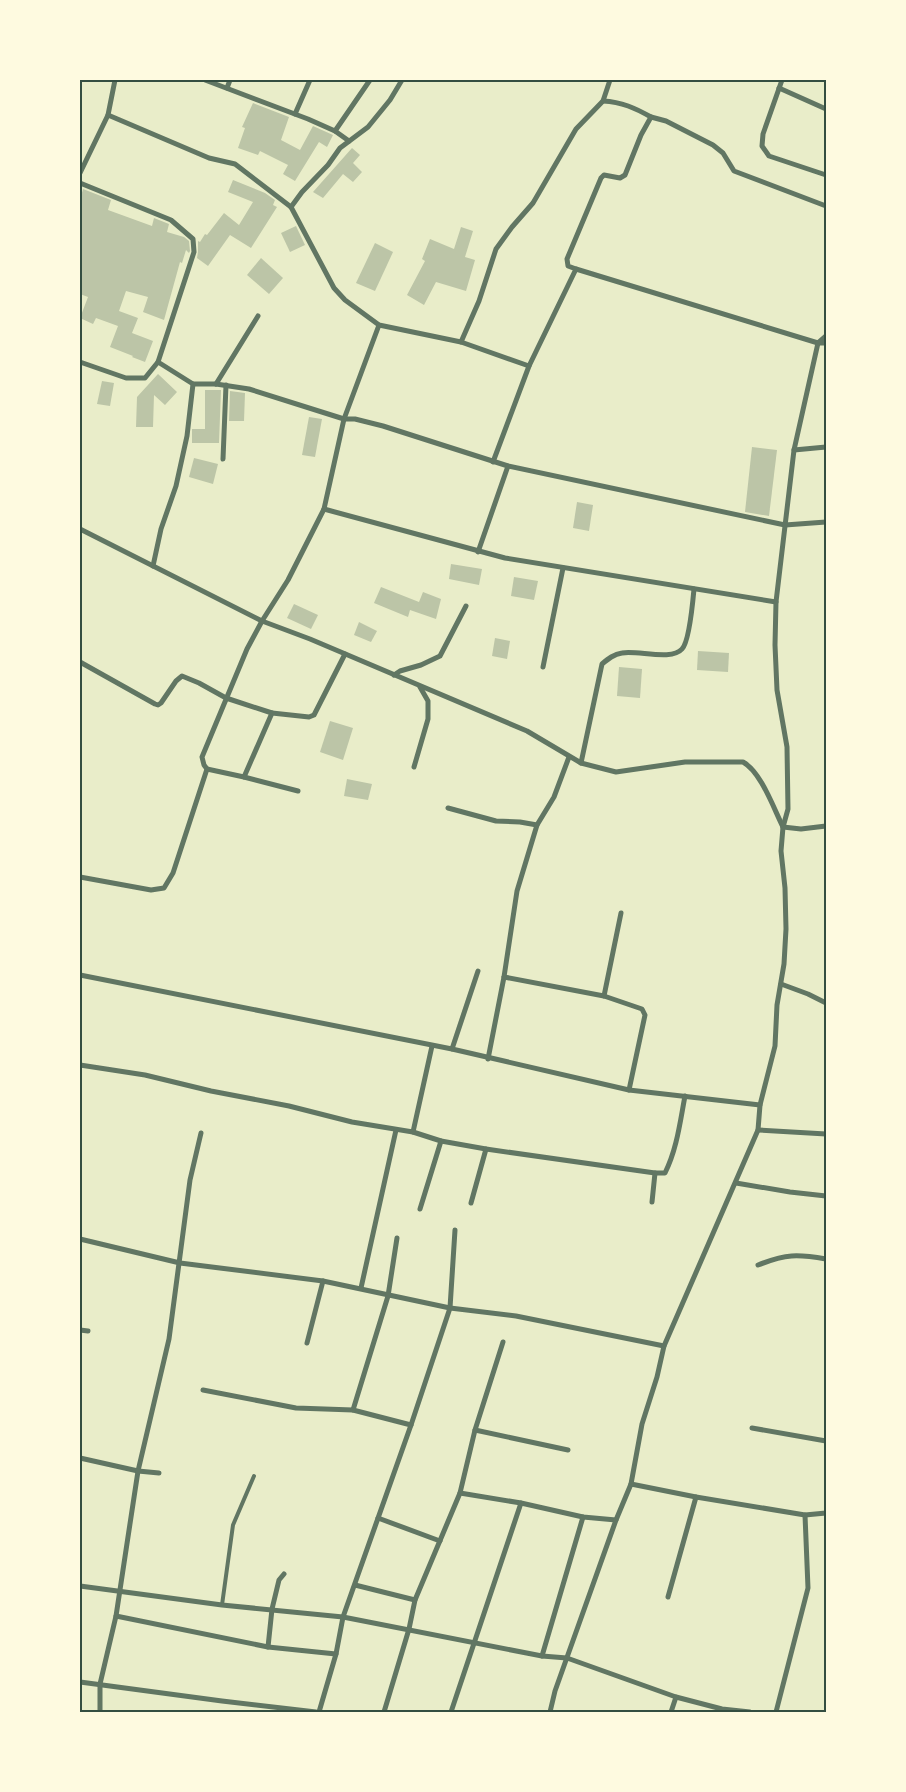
<svg xmlns="http://www.w3.org/2000/svg" width="906" height="1792" font-family="'Source Sans 3',sans-serif">
  <style>
    .building { fill: #bcc5a7 }
    .lines { fill: none; stroke-linecap: round; stroke-linejoin: round }
    .service { stroke: #617663; stroke-width: 4 }
    .minor { stroke: #617663; stroke-width: 5 }
    .neatline { fill: none; stroke: #344e41; stroke-width: 2 }
  </style>
  <rect width="100%" height="100%" fill="#e9edc9"/>
  <!-- building -->
  <g class="building">
    <path d="M253 103 289 117 281 140 300 150 313 126 333 135 327 147 319 142 295 181 283 174 288 165 260 151 258 155 238 148 245 128 242 127Z"/>
    <path d="M352 148 360 155 353 163 362 172 353 182 343 174 323 198 313 192Z"/>
    <path d="M233 180 265 193 275 200 273 205 277 207 251 248 230 235 208 266 197 258 198 252V241L200 242 205 234 207 235 224 213 239 225 253 202 228 192Z"/>
    <path d="M83 189 111 200 108 210 152 226 154 218 169 224 167 232 184 237 189 241 190 251 189 253 186 250 182 263 180 262 164 320 143 312 148 297 126 291 119 311 138 318 132 333 153 341 145 362 132 357 133 356 110 347 118 326 96 318 93 324 80 318 88 297 80 294V200Z"/>
    <path d="M296 226 305 245 290 252 281 233Z"/>
    <path d="M461 227 473 231 465 257 475 260 466 291 436 282 424 305 407 295 425 261 422 259 430 239 454 249Z"/>
    <path d="M375 243 393 252 375 291 356 283Z"/>
    <path d="M261 258 283 278 269 294 247 275Z"/>
    <path d="M158 374 177 392 165 405 154 395 153 427H136L137 397Z"/>
    <path d="M102 381 114 383 110 406 97 404Z"/>
    <path d="M205 390H221L219 443H192V429H205Z"/>
    <path d="M230 391 245 393 244 421H229Z"/>
    <path d="M309 417 322 419 315 457 302 455Z"/>
    <path d="M752 447 777 450 769 516 745 512Z"/>
    <path d="M194 458 218 464 213 484 189 477Z"/>
    <path d="M577 502 593 505 589 531 573 528Z"/>
    <path d="M451 564 482 569 479 585 449 579Z"/>
    <path d="M514 577 538 581 534 600 511 596Z"/>
    <path d="M381 587 419 602 423 592 441 599 436 619 410 610 408 617 374 603Z"/>
    <path d="M294 604 318 615 311 629 287 618Z"/>
    <path d="M359 622 377 631 371 642 354 635Z"/>
    <path d="M495 638 510 641 507 659 492 656Z"/>
    <path d="M698 651 729 653 728 672 697 670Z"/>
    <path d="M619 667 642 669 640 698 617 696Z"/>
    <path d="M330 721 353 728 343 760 320 752Z"/>
    <path d="M347 779 372 784 368 800 344 796Z"/>
  </g>
  <g class="lines">
    <!-- service -->
    <path class="service" d="M222 1605 233 1525 254 1476"/>
    <!-- minor -->
    <g class="minor">
      <path d="M205 80 308 119 335 131 349 141"/>
      <path d="M782 80 763 134 762 146 769 156 826 175"/>
      <path d="M227 88 230 80"/>
      <path d="M779 88 826 109"/>
      <path d="M295 114 310 80"/>
      <path d="M108 115 209 158 235 164 291 207 334 288 345 300 379 325 461 342 529 366 493 462"/>
      <path d="M651 117 666 121 713 145 723 153 734 171 826 206"/>
      <path d="M335 131 370 80"/>
      <path d="M80 173 108 115 115 80"/>
      <path d="M80 183 171 220 193 239 194 252 158 362 193 384H216L249 389 344 419H355L383 426 508 466 785 525 826 522"/>
      <path d="M291 207 302 192 328 165 340 148 368 127 390 100 402 80"/>
      <path d="M576 269 818 343H826"/>
      <path d="M461 342 479 301 496 249 512 227 533 203 576 129 603 101 610 80"/>
      <path d="M80 362 126 378H145L158 362"/>
      <path d="M529 366 576 269 568 266 567 259 601 178 604 175 620 178 625 175 641 135 651 117C635 108 622 102 603 101"/>
      <path d="M216 384 258 316"/>
      <path d="M794 450 826 447"/>
      <path d="M223 459 226 385"/>
      <path d="M324 509 505 558 776 602"/>
      <path d="M80 529 262 621 310 639 527 731 581 763 616 772 685 762H743C761 772 773 807 783 827"/>
      <path d="M478 552 508 466"/>
      <path d="M153 566 161 529 176 486 187 436 193 384"/>
      <path d="M80 662 155 704 158 705 161 703 176 681 182 676 199 683 226 698 272 713"/>
      <path d="M543 667 563 568"/>
      <path d="M394 675 400 671 421 665 440 656 466 606"/>
      <path d="M581 763 602 664C608 659 614 654 622 653 637 650 672 661 682 649 689 642 693 600 694 589"/>
      <path d="M414 767 428 719V701L420 687"/>
      <path d="M207 769 244 777 272 713 309 717 314 715 345 654"/>
      <path d="M244 777 298 791"/>
      <path d="M448 808 496 821 520 822 537 825"/>
      <path d="M783 827 801 829 826 826"/>
      <path d="M80 877 151 890 164 888 173 873 207 769 204 765 202 757 247 649 262 621 288 580 324 509 344 419 379 325"/>
      <path d="M80 975 452 1049 629 1090 760 1105"/>
      <path d="M504 977 604 996 642 1009 645 1015 629 1090"/>
      <path d="M781 984 808 994 826 1003"/>
      <path d="M604 996 621 913"/>
      <path d="M452 1049 478 971"/>
      <path d="M488 1059 504 977 517 891 537 825 554 797 569 757"/>
      <path d="M80 1065 145 1075 211 1091 289 1106 352 1122 413 1132 441 1141 486 1149 655 1173H665C677 1149 680 1122 685 1096"/>
      <path d="M758 1130 826 1134"/>
      <path d="M413 1132 432 1046"/>
      <path d="M736 1183 790 1192 826 1196"/>
      <path d="M652 1202 655 1173"/>
      <path d="M471 1203 486 1149"/>
      <path d="M420 1209 441 1141"/>
      <path d="M80 1239 180 1263 323 1281 450 1308 516 1316 664 1346"/>
      <path d="M758 1265C786 1254 797 1254 826 1259"/>
      <path d="M361 1288 396 1130"/>
      <path d="M80 1330 88 1331"/>
      <path d="M307 1343 323 1281"/>
      <path d="M203 1390 296 1408 353 1410 411 1425"/>
      <path d="M353 1410 388 1296 397 1238"/>
      <path d="M752 1428 826 1441"/>
      <path d="M475 1430 568 1450"/>
      <path d="M80 1458 138 1471 169 1339 190 1180 201 1133"/>
      <path d="M631 1484 642 1424 657 1377 664 1346 758 1130 760 1105 775 1046 777 1005 784 964 786 929 785 888 781 851 783 827 788 809 787 747 777 690 775 645 776 602 794 450 818 343 826 336"/>
      <path d="M460 1493 521 1503 583 1517 616 1520"/>
      <path d="M378 1518 440 1541"/>
      <path d="M355 1585 415 1600"/>
      <path d="M80 1586 222 1605 343 1617 542 1656 567 1658 676 1697 722 1709 750 1712"/>
      <path d="M668 1597 696 1497"/>
      <path d="M116 1616 268 1647 272 1609 279 1580 284 1574"/>
      <path d="M268 1647 336 1654"/>
      <path d="M542 1656 583 1517"/>
      <path d="M80 1682 222 1701 316 1712"/>
      <path d="M100 1712V1684L116 1616 138 1471 159 1473"/>
      <path d="M319 1712 336 1654 343 1617 411 1425 450 1308 455 1230"/>
      <path d="M384 1712 409 1629 415 1600 460 1493 475 1430 503 1342"/>
      <path d="M451 1712 521 1503"/>
      <path d="M550 1712 555 1691 616 1520 631 1484 696 1497 805 1515 826 1513"/>
      <path d="M671 1712 676 1697"/>
      <path d="M776 1712 808 1588 805 1515"/>
    </g>
  </g>
  <!-- border -->
  <rect width="906" height="1792" fill="none" stroke="#fefae0" stroke-width="162"/>
  <rect x="81" y="81" width="744" height="1630" class="neatline"/>
</svg>
